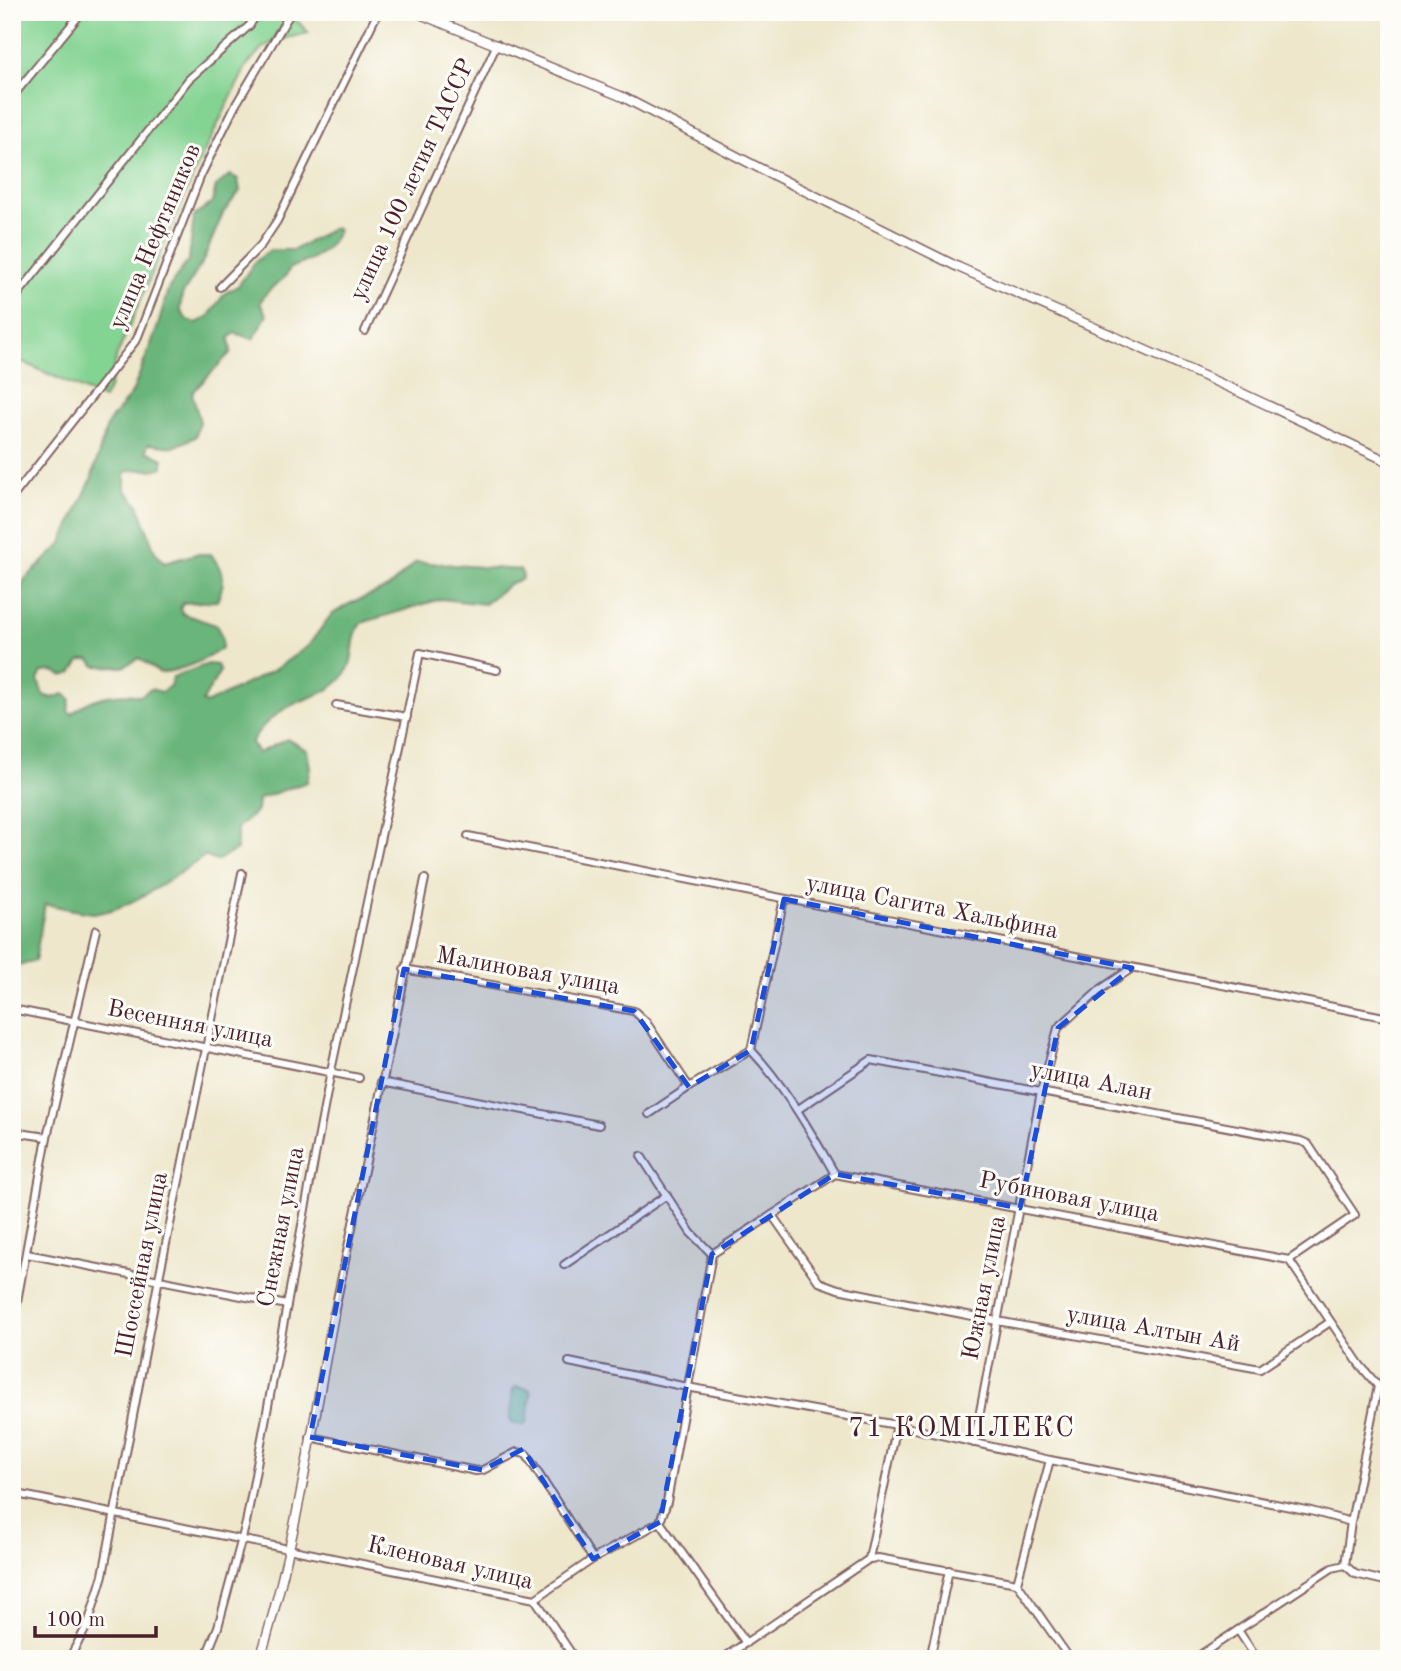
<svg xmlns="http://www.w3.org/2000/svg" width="1401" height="1671" font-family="'Old Standard TT',serif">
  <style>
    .green { fill: #83d392; stroke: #66795e; stroke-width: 2 }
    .forest { fill: #6ab57c; stroke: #5a6a54; stroke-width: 2 }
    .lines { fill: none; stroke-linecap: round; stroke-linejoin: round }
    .minor-casing { stroke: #836563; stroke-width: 10 }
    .tertiary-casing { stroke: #836563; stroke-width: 11 }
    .minor { stroke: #fff; stroke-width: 6 }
    .tertiary { stroke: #fff; stroke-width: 8 }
    .marked { fill: #1d4ed8; fill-opacity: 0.2; stroke: #1d4ed8; stroke-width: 5; stroke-dasharray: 14 9; stroke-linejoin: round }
    .labels { text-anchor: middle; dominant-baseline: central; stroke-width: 6; stroke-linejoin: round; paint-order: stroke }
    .street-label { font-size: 24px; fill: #4a1f2b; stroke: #fdfcf7 }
    .quarter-label { font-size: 28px; letter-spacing: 2px; fill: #4a1f2b; stroke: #fdfcf7 }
  </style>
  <rect width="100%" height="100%" fill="#fdfcf7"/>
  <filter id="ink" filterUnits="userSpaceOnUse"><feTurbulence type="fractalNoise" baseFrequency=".0143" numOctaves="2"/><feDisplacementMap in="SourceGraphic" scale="14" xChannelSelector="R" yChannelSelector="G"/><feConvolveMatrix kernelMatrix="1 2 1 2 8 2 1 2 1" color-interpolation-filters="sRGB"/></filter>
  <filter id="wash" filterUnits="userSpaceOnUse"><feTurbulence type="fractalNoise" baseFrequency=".00686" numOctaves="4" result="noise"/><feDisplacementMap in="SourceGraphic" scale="28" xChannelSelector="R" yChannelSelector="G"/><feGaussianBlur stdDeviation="1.57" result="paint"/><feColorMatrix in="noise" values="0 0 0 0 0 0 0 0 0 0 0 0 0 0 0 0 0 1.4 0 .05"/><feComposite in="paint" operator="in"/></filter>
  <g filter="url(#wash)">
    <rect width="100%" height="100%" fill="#eee7cc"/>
    <!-- green -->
    <g class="green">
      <path d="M12 12H288L309 33 278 40 262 48 247 65 202 156 117 355 109 389 103 399 12 357Z"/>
      <path d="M516 1387 529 1389 531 1393 527 1422 524 1425 512 1423 510 1419 513 1390Z"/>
    </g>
    <!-- forest -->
    <path class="forest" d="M230 175 238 179 240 191 223 213 202 263 182 295 180 310 187 320 197 323 208 317 225 293 238 286 255 262 270 250H294L335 227 338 230C331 252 310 261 290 268 283 285 269 284 260 303L267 315 253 339 235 333 229 338 231 352 192 393 200 422 195 437 174 447 148 444 146 451 163 459V467C151 474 138 465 125 473V490L138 504 155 552 164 563 196 554H211C224 573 227 579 217 601L183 603 180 608 183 614 216 625 222 637V648C205 661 181 670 160 673L139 658 123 667 96 666 89 659 80 661 72 673 63 676 53 671 42 672 38 680 43 695 52 698 64 694 70 699 68 711 72 714C89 697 118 691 140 696L151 689 161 692 170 686 173 677 208 664 217 665 220 671 202 702 206 704 274 670 308 646 331 615 349 604 388 588 416 562 520 570 523 575 521 580 511 583 484 604 441 599 361 623C350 638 356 660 345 674 334 691 312 696 294 704 277 712 260 726 251 743L258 753 287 739 307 750 310 768 307 782 258 799 257 811 237 828V850L216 861 205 856C179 873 124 914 94 913 78 912 61 907 45 904L35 961 12 968V605L25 579 61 545 91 480 108 423 132 393 158 326 168 289 189 259 194 216 212 203 216 186Z"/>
  </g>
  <g filter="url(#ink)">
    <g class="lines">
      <!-- minor casing -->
      <g class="minor-casing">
        <g id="minor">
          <path d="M12 97 82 12"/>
          <path d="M220 287 261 245 277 221 378 12"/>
          <path d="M12 302 189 79 250 25 257 12"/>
          <path d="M365 331 497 44"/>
          <path d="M12 498 137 339 201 175 235 106 291 12"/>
          <path d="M336 705 407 717"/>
          <path d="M468 836 1389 1018"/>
          <path d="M404 969 634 1011 646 1022 689 1087"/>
          <path d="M12 1009 359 1078"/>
          <path d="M751 1050 784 899"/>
          <path d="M751 1050C785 1086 810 1131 835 1174"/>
          <path d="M381 1082 599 1125"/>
          <path d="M797 1110 871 1060 1301 1141 1308 1144 1355 1215 1289 1260"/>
          <path d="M649 1114 689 1087 751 1050"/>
          <path d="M12 1132 47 1137"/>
          <path d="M641 1156 691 1233 712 1254"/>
          <path d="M772 1215 819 1282 838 1289 997 1321 1260 1369 1330 1322"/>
          <path d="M27 1254 287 1305"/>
          <path d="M712 1254 835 1174 1289 1260 1360 1365 1378 1386"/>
          <path d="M564 1265 667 1195"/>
          <path d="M334 1314 425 879"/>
          <path d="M12 1329 47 1137 96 930"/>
          <path d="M569 1362 687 1387 897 1425 1050 1460 1311 1511 1351 1522"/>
          <path d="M1378 1386 1389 1381"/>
          <path d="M310 1437 476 1471 483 1470 517 1452 526 1454 593 1559"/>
          <path d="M974 1443 1041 1092 1058 1028 1101 989 1132 968"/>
          <path d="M12 1493 535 1599 575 1659"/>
          <path d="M660 1522 667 1502 712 1254"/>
          <path d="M869 1559 878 1558 1017 1583"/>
          <path d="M869 1559 897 1425"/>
          <path d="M1345 1565 1351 1522 1378 1386"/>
          <path d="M1345 1565 1355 1574 1389 1582"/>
          <path d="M1017 1583 1050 1460"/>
          <path d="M1017 1583 1070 1659"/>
          <path d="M535 1599 593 1559 660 1522 746 1643"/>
          <path d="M1238 1630 1257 1659"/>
          <path d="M69 1659 88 1624 103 1575 159 1278 242 873"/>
          <path d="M205 1659 218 1627 246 1523 331 1071 420 653 497 670"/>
          <path d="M722 1659 869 1559"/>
          <path d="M930 1659 949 1570"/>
          <path d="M1194 1659 1332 1568 1345 1565"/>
        </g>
      </g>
      <!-- tertiary casing -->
      <g class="tertiary-casing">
        <g id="tertiary">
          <path d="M415 12 623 97 761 169 958 267 1235 390 1389 462"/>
          <path d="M260 1659C295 1547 312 1429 334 1314"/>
        </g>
      </g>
      <!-- minor -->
      <use href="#minor" class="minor"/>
      <!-- tertiary -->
      <use href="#tertiary" class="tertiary"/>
    </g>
  </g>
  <!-- marked area -->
  <path class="marked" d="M784 899 1132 968 1058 1028 1020 1208 835 1174 712 1254 660 1522 593 1559 523 1449 483 1470 310 1437 404 969 634 1011 689 1087 751 1050Z"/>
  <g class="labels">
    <!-- street labels -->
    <g class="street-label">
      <text transform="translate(413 180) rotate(-65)">улица 100 летия ТАССР</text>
      <text transform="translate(156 237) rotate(-67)">улица Нефтяников</text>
      <text transform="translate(932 908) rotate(11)">улица Сагита Хальфина</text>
      <text transform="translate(528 972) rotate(10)">Малиновая улица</text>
      <text transform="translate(190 1025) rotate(11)">Весенняя улица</text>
      <text transform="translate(1091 1082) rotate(11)">улица Алан</text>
      <text transform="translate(1069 1198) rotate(11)">Рубиновая улица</text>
      <text transform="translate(282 1227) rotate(-79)">Снежная улица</text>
      <text transform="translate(143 1265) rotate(-79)">Шоссейная улица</text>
      <text transform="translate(985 1288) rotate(-79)">Южная улица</text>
      <text transform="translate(1153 1330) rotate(10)">улица Алтын Ай</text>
      <text transform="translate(450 1564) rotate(13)">Кленовая улица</text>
    </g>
    <!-- quarter labels -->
    <g class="quarter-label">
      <text x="962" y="1429">71 КОМПЛЕКС</text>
    </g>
  </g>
  <!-- margin -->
  <rect width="1401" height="1671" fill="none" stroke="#fdfcf7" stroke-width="42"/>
  <!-- scale -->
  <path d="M35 1626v10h121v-10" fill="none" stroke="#4a1f2b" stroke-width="3.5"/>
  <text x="46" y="1626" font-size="21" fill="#4a1f2b" stroke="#fdfcf7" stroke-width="5" paint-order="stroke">100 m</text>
</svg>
